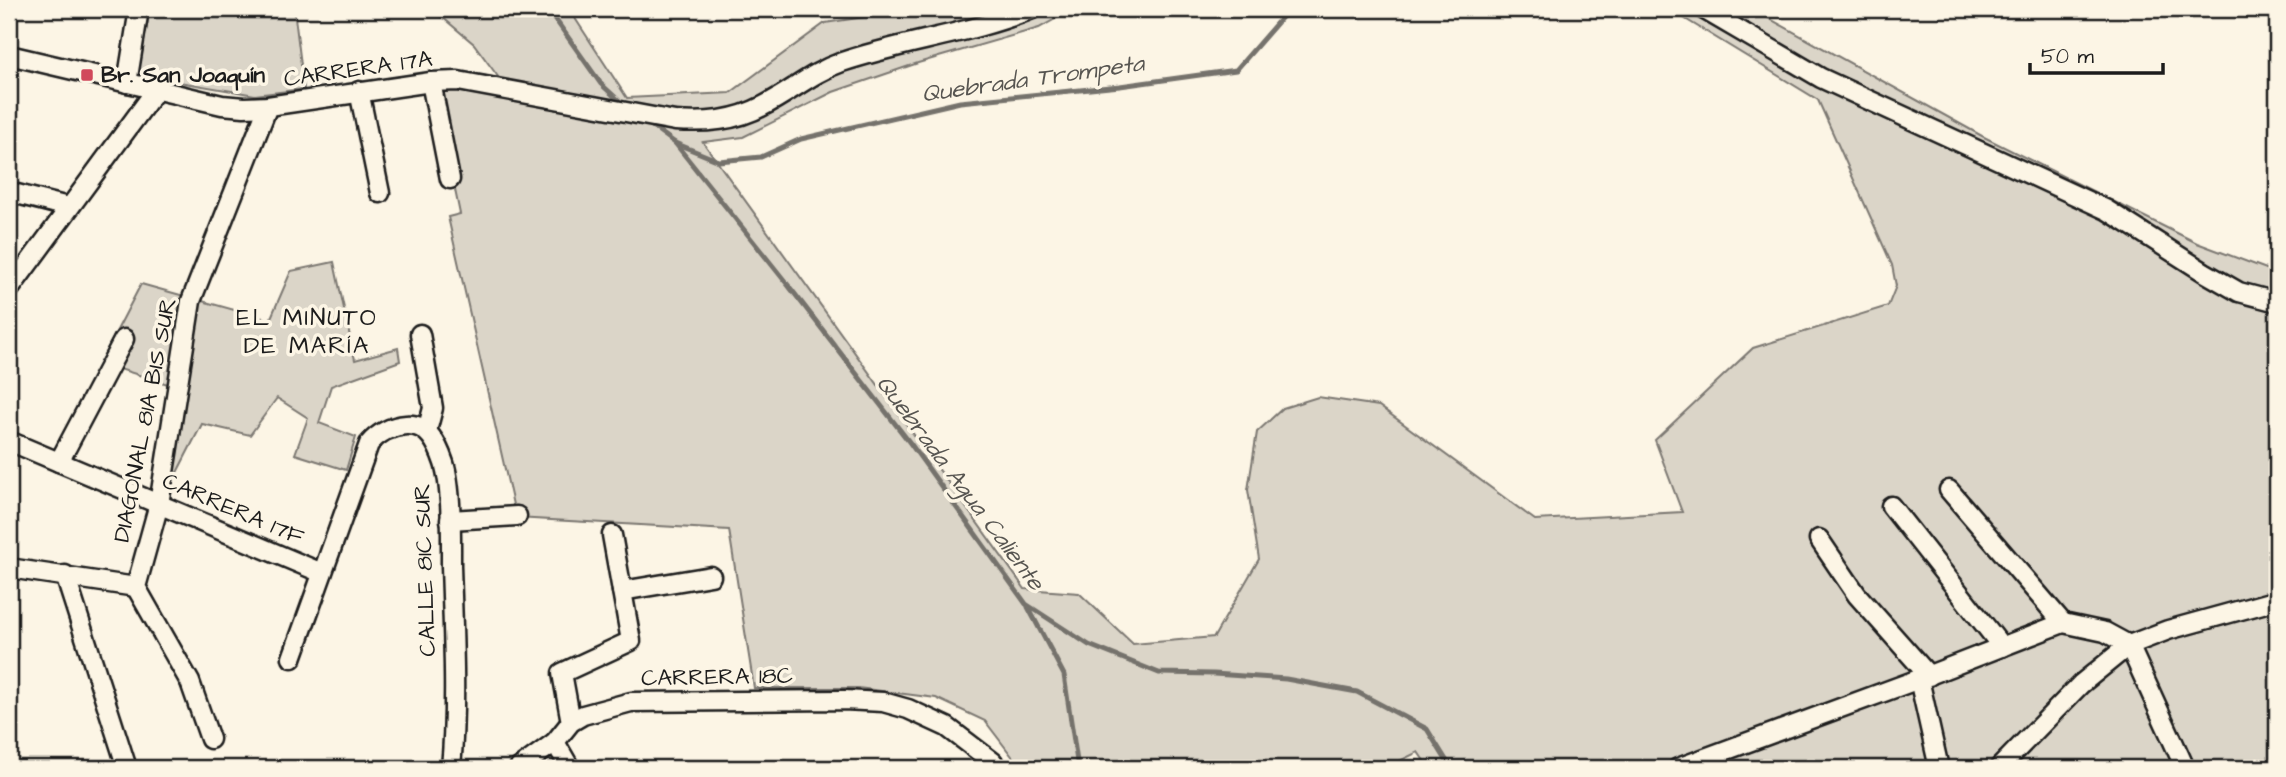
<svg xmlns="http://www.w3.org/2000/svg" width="2286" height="777" font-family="'Architects Daughter',sans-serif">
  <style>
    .green { fill: #dbd5c8; stroke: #7c7872; stroke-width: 2 }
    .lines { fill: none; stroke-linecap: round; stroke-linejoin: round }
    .stream { stroke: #75726c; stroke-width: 5 }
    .minor-casing { stroke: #1c1c1c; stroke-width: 23 }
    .minor { stroke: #fcf5e5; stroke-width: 18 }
    .poi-dot { fill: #d1495b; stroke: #fcf5e5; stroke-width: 2.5 }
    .labels { text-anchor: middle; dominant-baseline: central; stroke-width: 7; stroke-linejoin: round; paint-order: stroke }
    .street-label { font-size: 23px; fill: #1c1c1c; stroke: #fcf5e5 }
    .poi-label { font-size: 23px; font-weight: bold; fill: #1c1c1c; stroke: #fcf5e5; text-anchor: start }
    .water-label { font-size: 24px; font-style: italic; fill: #575551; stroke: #fcf5e5 }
    .neighbourhood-label { font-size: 24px; letter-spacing: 2px; fill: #1c1c1c; stroke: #fcf5e5 }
  </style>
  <rect width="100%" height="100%" fill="#fcf5e5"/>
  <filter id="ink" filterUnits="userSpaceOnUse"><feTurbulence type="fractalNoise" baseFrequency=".0143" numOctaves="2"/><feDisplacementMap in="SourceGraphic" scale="14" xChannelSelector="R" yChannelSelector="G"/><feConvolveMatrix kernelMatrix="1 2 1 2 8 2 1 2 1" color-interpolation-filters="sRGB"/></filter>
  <g filter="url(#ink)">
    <!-- green -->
    <g class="green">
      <path d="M150 9H294L304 89 255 95 138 75Z"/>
      <path d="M419 9H569L627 98 730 93 825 23 917 9H1073L1039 28 918 63 833 92 743 137 703 142 1025 589 1079 593 1133 644 1214 637 1259 559 1248 490 1257 432 1283 408 1318 397 1379 406 1535 520 1682 512 1655 440 1753 348 1888 306 1896 286 1892 265 1818 100 1669 9H1752L1982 136 2197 243 2277 273V768H1429L1418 752 1385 768H1021L985 721 936 698 858 688H754L729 530 516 518 448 217 460 214 431 74 468 73 499 78 474 44 442 17Z"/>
      <path d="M334 262 355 360 398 348 400 361 331 386 319 423 356 437 346 470 295 454 308 418 277 398 250 435 202 424 168 490 187 390 100 363 141 284 270 320 291 271Z"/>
    </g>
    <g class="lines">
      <!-- stream -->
      <g class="stream">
        <path d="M548 9 601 84 626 107"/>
        <path d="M648 123 675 143 719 161 761 157 801 139 960 102 1120 86 1236 70 1289 9"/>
        <path d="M675 143 788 285 910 443 1026 604 1089 645 1159 673 1214 674 1286 679 1357 692 1427 729 1451 768"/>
        <path d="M1028 607 1064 675 1078 768"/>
      </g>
      <!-- minor casing -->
      <g class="minor-casing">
        <g id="minor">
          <path d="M1703 9 1821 78 2107 210 2204 272 2239 292 2277 302"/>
          <path d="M9 55 222 105 244 107 268 106 431 82 458 81 675 121C706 123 735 121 763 106 791 92 811 73 842 62 904 41 971 34 1032 9"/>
          <path d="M431 82 450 179"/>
          <path d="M127 83 139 9"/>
          <path d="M359 91 380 193"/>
          <path d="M9 192 68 207"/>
          <path d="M9 290 156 90"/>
          <path d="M420 334 433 408 427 431"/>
          <path d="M9 441 322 573"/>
          <path d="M59 462 124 339"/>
          <path d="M1949 490 2063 623"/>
          <path d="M1891 506 2002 647"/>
          <path d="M450 520 517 516"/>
          <path d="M1819 539 1857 595 1929 676"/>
          <path d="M9 568 136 587"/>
          <path d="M65 575 127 768"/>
          <path d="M622 591 711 576"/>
          <path d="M292 658 369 444C378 433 392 426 406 425 428 423 438 445 444 463 452 488 451 537 451 565 453 633 457 701 451 768"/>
          <path d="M1919 679 1939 768"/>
          <path d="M571 722 562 673 631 641 612 535"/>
          <path d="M210 739 190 682 136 587 159 504 191 301 268 106"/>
          <path d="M555 742 570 768"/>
          <path d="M519 768 555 742 571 722 583 715 631 702 844 700 883 702 908 709 947 727 993 762"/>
          <path d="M1678 768 1919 679 2063 623 2105 632 2129 645 2185 768"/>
          <path d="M1999 768 2081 684 2129 645 2168 630 2277 600"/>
        </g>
      </g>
      <!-- minor -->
      <use href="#minor" class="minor"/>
    </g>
  </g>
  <!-- markers -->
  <rect class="poi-dot" x="80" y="68" width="14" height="14" rx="3.5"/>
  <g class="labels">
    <!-- street labels -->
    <g class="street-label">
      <text transform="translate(358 69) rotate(-8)">CARRERA 17A</text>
      <text transform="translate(145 420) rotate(-79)">DIAGONAL 81A BIS SUR</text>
      <text transform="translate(233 509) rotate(23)">CARRERA 17F</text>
      <text transform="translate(425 570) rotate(-92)">CALLE 81C SUR</text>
      <text transform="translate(717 677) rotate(-1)">CARRERA 18C</text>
    </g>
    <!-- poi labels -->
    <g class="poi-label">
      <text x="101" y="75">Br. San Joaquín</text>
    </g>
    <!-- water labels -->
    <g class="water-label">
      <text transform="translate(1033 79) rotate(-8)">Quebrada Trompeta</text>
      <text transform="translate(960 483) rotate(53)">Quebrada Agua Caliente</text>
    </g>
    <!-- neighbourhood labels -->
    <g class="neighbourhood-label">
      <text x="307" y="318">EL MINUTO<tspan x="307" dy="28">DE MARÍA</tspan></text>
    </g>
  </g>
  <!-- margin -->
  <rect width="2286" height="777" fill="none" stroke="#fcf5e5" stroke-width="35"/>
  <rect x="18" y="18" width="2251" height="742" fill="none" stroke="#1c1c1c" stroke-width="2.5" filter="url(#ink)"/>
  <!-- scale -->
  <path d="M2030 63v10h133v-10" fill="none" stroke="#1c1c1c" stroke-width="3.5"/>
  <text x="2041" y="63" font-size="21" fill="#1c1c1c" stroke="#fcf5e5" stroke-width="5" paint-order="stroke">50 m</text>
</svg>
